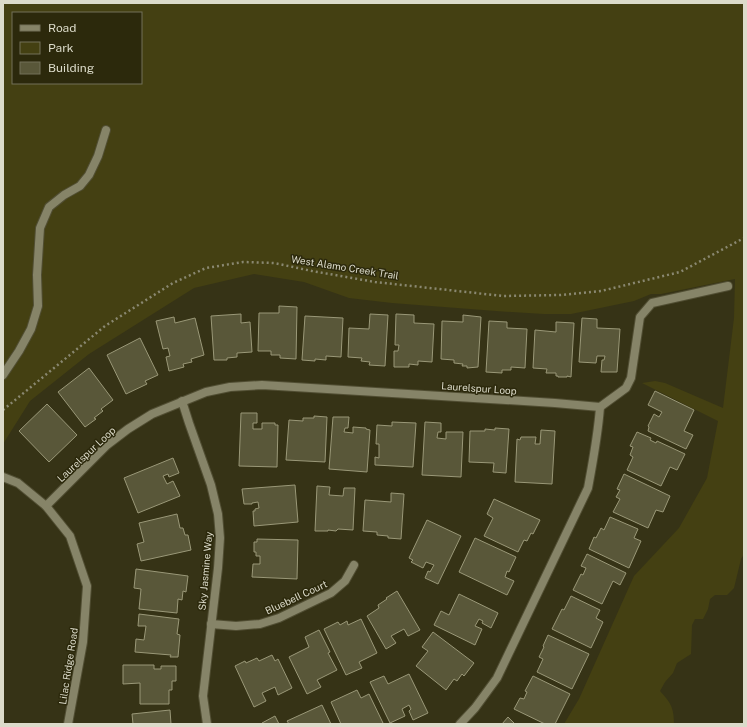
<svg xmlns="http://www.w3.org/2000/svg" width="747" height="727" font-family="'Public Sans',sans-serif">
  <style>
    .green { fill: #444012; fill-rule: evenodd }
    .building { fill: #595739; stroke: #9a9878 }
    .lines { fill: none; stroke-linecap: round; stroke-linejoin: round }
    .lane-casing { stroke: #514e33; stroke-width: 10 }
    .street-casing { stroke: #514e33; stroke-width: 10 }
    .path { stroke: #8a8871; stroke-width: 2.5; stroke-dasharray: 2 3; stroke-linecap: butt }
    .lane { stroke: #868468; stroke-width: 8 }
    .street { stroke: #868468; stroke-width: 8 }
    .labels { text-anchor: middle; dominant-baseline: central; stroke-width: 3; stroke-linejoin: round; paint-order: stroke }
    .street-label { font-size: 10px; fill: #dcdbca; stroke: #2c290c }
  </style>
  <rect width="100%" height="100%" fill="#363316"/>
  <!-- green -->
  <path class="green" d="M3 3H744V554L741 559 734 588 727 595H715L710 599 708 609 703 619H695L692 625 691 654 677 663 673 673 665 682 660 691C671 703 674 708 674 724H564L579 699 634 576 679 528 707 478 718 421 642 383 655 381 665 383 723 408 734 318 735 279 661 294H651L634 301 571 314H544L496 311 392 303 349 298 304 282 254 274 194 288 89 354 30 401 3 444ZM13 13H141V83H13Z"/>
  <!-- building -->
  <g class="building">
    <path d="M279 306 297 307 296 359 280 358V355H271V351H258L259 313H279Z"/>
    <path d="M241 314V323L250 322 252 352 237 353V357L227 358V360H214L211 316Z"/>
    <path d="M370 314 388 315 385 366 369 365 370 362 361 361 362 358 348 357 349 328 369 329Z"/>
    <path d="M396 314 414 315V323L434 324 432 362 418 361V365L409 364V367H394V351H398L399 345H395Z"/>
    <path d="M463 315 481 317 478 367 467 368V366H462L463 364 454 363V360L441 359 442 321 463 322Z"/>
    <path d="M305 316 343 318 341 357 326 356V360L315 359V361L302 360Z"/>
    <path d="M174 317 175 323 195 318 204 355 191 359 192 362 183 364 184 367 169 371 166 357 170 356 168 348 163 349 156 321Z"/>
    <path d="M582 318 597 319V328L620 329 617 372H601L602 360H604L605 356H597L596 363 579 362Z"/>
    <path d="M489 321 507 322V328L527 329 525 368 511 367V370H502V373L486 372Z"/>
    <path d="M556 322 574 323 571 377 567 376V377H558V376H556V373H546L547 369 533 368 535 330 556 332Z"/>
    <path d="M140 338 158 375 145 381 147 384 126 394 107 355Z"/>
    <path d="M89 368 113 400 101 409 103 411 94 418 96 419 85 427 58 392Z"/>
    <path d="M655 391 694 410 684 431 693 435 686 449 648 431 649 427 648 426 654 414 659 417 662 412 648 405Z"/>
    <path d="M47 404 77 435 49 462 19 431Z"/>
    <path d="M241 413H257V423H253V429H262V423H275V425H278L277 467 239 466Z"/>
    <path d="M314 416 327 417 325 462 286 460 289 420 303 421V418H314Z"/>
    <path d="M333 417H349L348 428H345L344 432 353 433V427L366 428V429L370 430 367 472 329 469Z"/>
    <path d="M392 422 416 423 413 467 375 465V457L379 458V444H376L377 425 392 426Z"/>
    <path d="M425 422 441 423V432H438L437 438 446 439V432H463L461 477 422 475Z"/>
    <path d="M495 428 509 429 506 473 493 472 494 463 469 462 470 431H485V429L495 430Z"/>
    <path d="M541 430 555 431 552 484 515 482 517 439 520 440 521 437H536L535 444H540Z"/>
    <path d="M637 432 651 438 650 440 656 443 657 441 685 454 677 470 670 467 661 486 627 470 633 457 630 455 633 447 630 446Z"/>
    <path d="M173 458 179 473 169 477 168 474 163 476 167 484 173 481 180 496 138 513 124 478Z"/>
    <path d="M624 474 670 496 663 512 656 510 648 528 613 512 620 499 616 497 620 490 617 489Z"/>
    <path d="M295 485 298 522 254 526 253 511H255V509L259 508 258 502 252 503V504H244L242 489Z"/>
    <path d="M317 486 330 487 329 495 343 496 344 488H355L353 530 338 529 336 531 328 530V531H315Z"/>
    <path d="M391 493 404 494 401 539 388 538V536L377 535V532L363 531 365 500 391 502Z"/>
    <path d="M494 499 540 520 533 534 531 533 527 541 524 540 518 552 484 536 493 518 487 514Z"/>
    <path d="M177 514 180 528H183L185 535H188L191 550 141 561 137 544 144 542 139 523Z"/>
    <path d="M610 517 638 529 634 538 641 541 629 568 589 549 594 537 596 538 601 528 604 530Z"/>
    <path d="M427 520 461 536 438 584 425 578 428 571 430 572 434 565 426 562 423 568 411 562 413 560 409 558Z"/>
    <path d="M475 538 516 557 509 572 507 571 505 577 514 581 507 595 459 572Z"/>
    <path d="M257 539 298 540 297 579 252 577 253 564H260V556H256V552H254V542H257Z"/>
    <path d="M587 554 626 573 620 585 613 581 602 604 573 590 581 574 583 575 586 568 581 566Z"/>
    <path d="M136 569 188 576 186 592 183 591 182 600 178 599 177 613 139 609 141 589 134 588Z"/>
    <path d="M397 591 420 630 408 636 404 629 391 636 396 643 386 649 367 616 379 608 378 605 387 599 386 598Z"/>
    <path d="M459 594 498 613 491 628 482 623 483 621 479 619 475 626 482 629 475 645 434 625 441 611 449 615Z"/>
    <path d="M571 596 600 610 596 618 603 622 591 648 552 629 562 609 564 610Z"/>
    <path d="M139 614 179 619 177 634 180 635 178 657H170L171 655 135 652 136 639 144 640 146 626H138Z"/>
    <path d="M361 619 377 653 359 662 362 668 346 675 324 629 338 622 340 625 347 621 348 625Z"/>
    <path d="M319 630 330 652 328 653 337 670 317 680 321 687 307 694 289 657 309 647 305 637Z"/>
    <path d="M433 632 474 663 464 676 462 674 457 681 454 679 446 690 416 666 428 651 422 647Z"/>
    <path d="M548 635 589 654 572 689 537 672 543 659 539 657 544 647 543 646Z"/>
    <path d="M272 655 275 661 278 659 292 688 278 695 275 687 262 693 266 701 254 707 235 666 245 661 246 663 257 658 259 661Z"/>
    <path d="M123 665H154V669H161V666H176V681H172V690H169V704H140V683L123 684Z"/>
    <path d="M409 674 428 713 413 720 409 711 411 709 409 705 402 709 405 716 390 723 370 682 384 676 388 684Z"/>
    <path d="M533 676 570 694 555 724H545L514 709 520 698 524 699 527 692 525 691Z"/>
    <path d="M357 690 361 698 369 694 383 723 381 724H341L331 702Z"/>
    <path d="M322 705 331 724H289L287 721Z"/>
    <path d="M170 710 171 724H133L132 714Z"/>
    <path d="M275 716 279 724H262V723Z"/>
    <path d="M508 717 515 724H502Z"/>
  </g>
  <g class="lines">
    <!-- lane casing -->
    <g class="lane-casing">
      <g id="lane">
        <path d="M3 375 19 351 31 329 38 306 37 275 40 228 49 207 64 195 80 186 89 175 98 156 106 130"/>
        <path d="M600 407 626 388 631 378 640 317 652 303 728 286"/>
      </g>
    </g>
    <!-- street casing -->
    <g class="street-casing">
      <g id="street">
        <path d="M182 401 189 423 211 485 218 514 220 538 218 568 203 696 207 724"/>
        <path d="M3 477 18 483 46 506 70 536 87 586 83 642 68 724"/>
        <path d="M46 506 107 445 128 429 152 414 206 392 230 387 262 385 555 403 600 407C598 435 593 461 588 488L497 678 475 708 460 724"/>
        <path d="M211 624 236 626 260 624 279 618 331 593 345 581 354 565"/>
      </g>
    </g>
    <!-- path -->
    <path class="path" d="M3 410 105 326 173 283 206 268 243 262 274 263 312 271 375 282 503 296 561 295 601 291 680 272 744 238"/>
    <!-- lane -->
    <use href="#lane" class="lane"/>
    <!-- street -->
    <use href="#street" class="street"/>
  </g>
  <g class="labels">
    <!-- street labels -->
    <g class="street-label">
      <text transform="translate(345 267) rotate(9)">West Alamo Creek Trail</text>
      <text transform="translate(479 388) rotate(4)">Laurelspur Loop</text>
      <text transform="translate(86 454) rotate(-43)">Laurelspur Loop</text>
      <text transform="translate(205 571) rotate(-85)">Sky Jasmine Way</text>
      <text transform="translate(296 597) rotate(-25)">Bluebell Court</text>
      <text transform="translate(68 666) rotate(-81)">Lilac Ridge Road</text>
    </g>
  </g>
  <!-- border -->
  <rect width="747" height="727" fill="none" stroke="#dcdbca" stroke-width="8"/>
  <!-- legend -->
  <rect x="12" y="12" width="130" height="72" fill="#2c290c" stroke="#727058"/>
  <rect x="20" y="25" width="20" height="6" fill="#868468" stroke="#727058"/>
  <text x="48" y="32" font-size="12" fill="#dcdbca">Road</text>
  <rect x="20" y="42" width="20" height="12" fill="#444012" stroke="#727058"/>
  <text x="48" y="52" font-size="12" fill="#dcdbca">Park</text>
  <rect x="20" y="62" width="20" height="12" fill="#595739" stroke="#727058"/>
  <text x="48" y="72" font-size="12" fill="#dcdbca">Building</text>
</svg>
